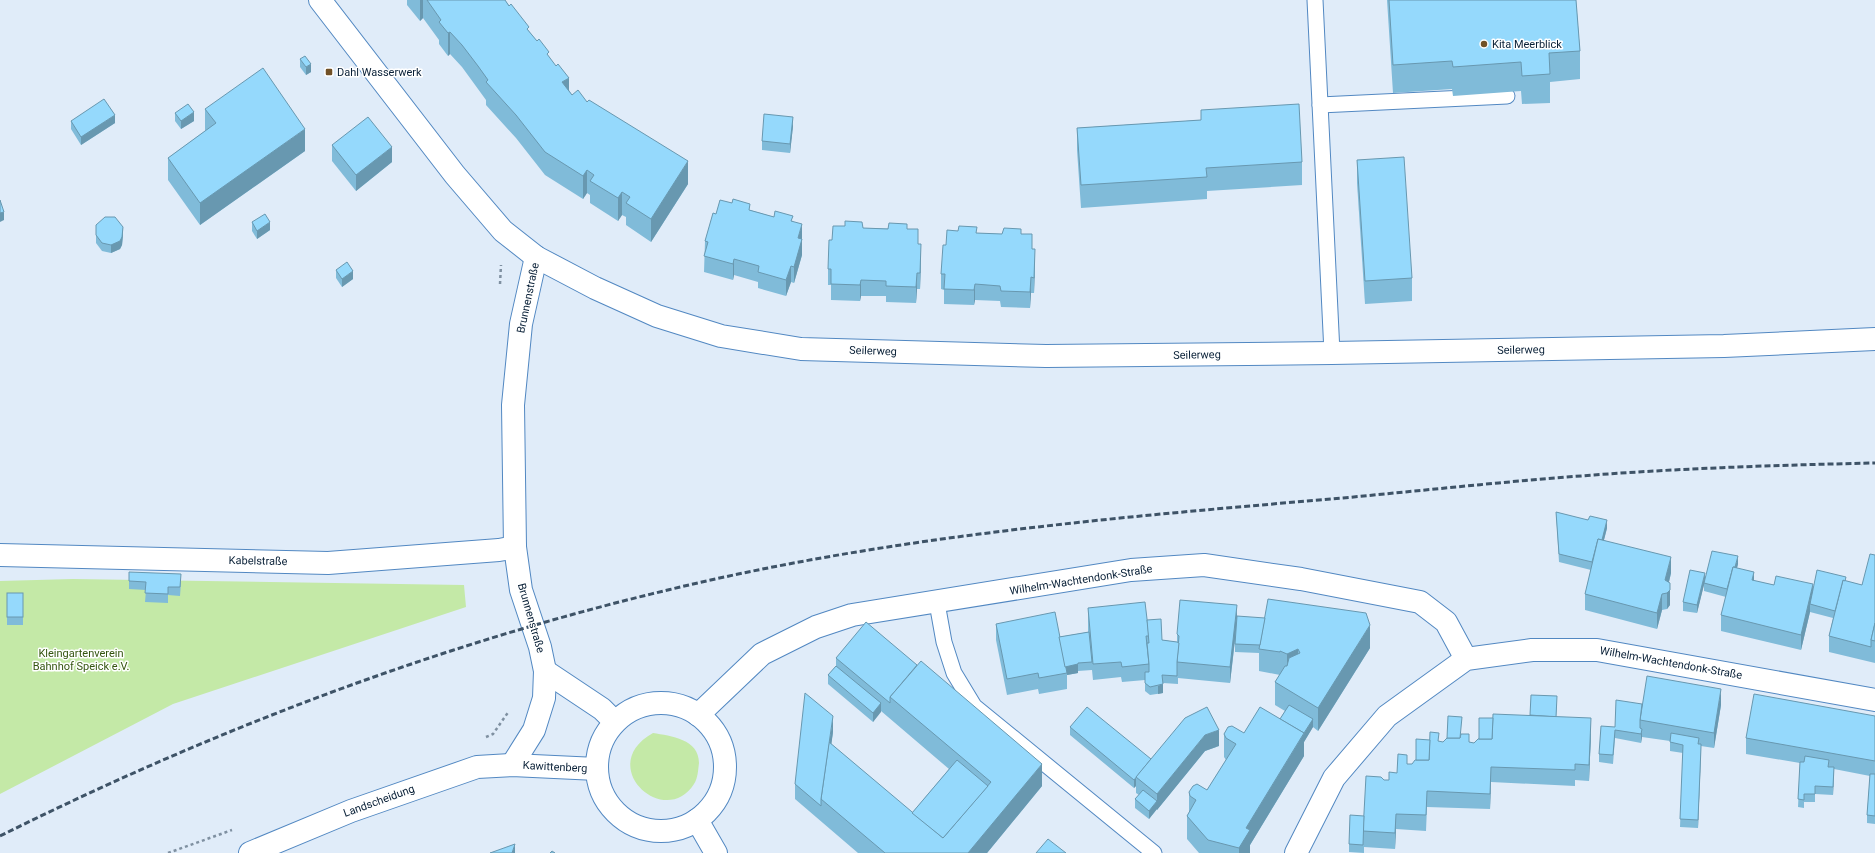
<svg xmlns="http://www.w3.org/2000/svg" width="1875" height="853" font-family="Roboto,sans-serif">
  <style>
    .green { fill: #c4e9a7 }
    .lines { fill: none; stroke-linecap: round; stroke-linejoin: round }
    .lane-casing { stroke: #5288c2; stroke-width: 17 }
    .street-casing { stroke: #5288c2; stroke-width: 24 }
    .secondary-casing { stroke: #5288c2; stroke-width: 24 }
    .path { stroke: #7f90a1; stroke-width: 2.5; stroke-dasharray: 3 3; stroke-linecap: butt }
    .lane { stroke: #fff; stroke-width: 15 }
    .street { stroke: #fff; stroke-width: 22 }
    .secondary { stroke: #fff; stroke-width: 22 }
    .rail { stroke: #3e5367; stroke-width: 3; stroke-dasharray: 6 3; stroke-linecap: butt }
    .wall { fill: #80bbd9 }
    .shaded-wall { fill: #6898b0 }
    .building { fill: #95d9fc; stroke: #6898b0 }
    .poi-dot { fill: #715127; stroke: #fff; stroke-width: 1.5 }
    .labels { text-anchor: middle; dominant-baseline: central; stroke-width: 3; stroke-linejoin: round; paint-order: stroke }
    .poi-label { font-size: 11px; fill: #092037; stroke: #fff; text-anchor: start }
    .street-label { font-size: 11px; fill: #092037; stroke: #fff }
    .park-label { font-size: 11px; fill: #355510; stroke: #fff }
  </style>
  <rect width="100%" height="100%" fill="#e0ecf9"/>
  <!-- green -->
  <g class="green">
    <path d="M73 579 464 585 466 607 173 704 0 794V581Z"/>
    <path d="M653 733C671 736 699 739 699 763 698 770 698 778 694 784 665 830 594 766 653 733Z"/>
  </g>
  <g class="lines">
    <!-- lane casing -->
    <g class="lane-casing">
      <g id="lane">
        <path d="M1315 0 1332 353"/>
        <path d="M1320 105 1507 96"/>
        <path d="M937 603 944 642 954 673 974 706 1154 853"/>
      </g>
    </g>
    <!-- street casing -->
    <g class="street-casing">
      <g id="street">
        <path d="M0 555 328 563 499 550 515 547"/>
        <path d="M545 671 602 709 614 721"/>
        <circle cx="661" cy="767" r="64"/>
        <path d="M698 715 762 654 816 627 852 615 1131 570 1204 565 1301 579 1420 602 1446 622 1466 659"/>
        <path d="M512 765 534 730 544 698 545 671 540 647 521 590 515 547 513 405 521 324 536 257"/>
        <path d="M697 820 716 853"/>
        <path d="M250 853 351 811 477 767 512 765 597 769"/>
        <path d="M1296 853 1334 778 1387 716 1466 659 1532 650H1597L1875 700"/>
      </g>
    </g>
    <!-- secondary casing -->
    <g class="secondary-casing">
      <path id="secondary" d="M320 0 455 175 503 231 536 257 595 288 657 316 721 336 801 349 1046 356 1332 353 1724 346 1875 339"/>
    </g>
    <!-- path -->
    <g class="path">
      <path d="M500 284 501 265"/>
      <path d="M486 737 493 734 509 711"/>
      <path d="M168 853 232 830"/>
    </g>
    <!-- lane -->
    <use href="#lane" class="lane"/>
    <!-- street -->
    <use href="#street" class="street"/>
    <!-- secondary -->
    <use href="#secondary" class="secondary"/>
    <!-- rail -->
    <path class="rail" d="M0 836C213 730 439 644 672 589 891 536 1119 517 1343 498 1427 490 1510 481 1594 475 1687 468 1782 465 1875 463"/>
  </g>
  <!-- wall -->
  <g class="wall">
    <path d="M407 0H505L549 57 569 90 572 95 587 102 688 184 651 242 626 225V217L622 215 618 221 590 203V195L587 193 583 199 545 175 516 138 486 105V100L462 67 450 54 448 56 439 44V40L423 18 420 21 407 5Z"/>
    <path d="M1387 0H1576L1580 51V79L1550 82V103L1522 104 1521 91 1453 96 1452 89 1393 93Z"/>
    <path d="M300 59 311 72 306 75 300 67Z"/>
    <path d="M205 109 305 151 200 225 168 180V158L205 131Z"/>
    <path d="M1201 110 1302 162V185L1207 191V199L1081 208 1077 150V128L1201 120Z"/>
    <path d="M175 113 194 121 181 129 175 121Z"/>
    <path d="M71 121 115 123 81 145 71 129Z"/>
    <path d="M793 126 790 153 762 150V141Z"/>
    <path d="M332 145 392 162 356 191 332 161Z"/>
    <path d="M1357 160 1412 278V301L1365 304 1357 183Z"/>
    <path d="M750 210 774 217 793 221 802 240V255L794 283 791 282 786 296 758 288V282L734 275 733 280 704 272 705 241 716 214Z"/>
    <path d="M252 222 270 230 257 239 252 231Z"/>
    <path d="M96 225 123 235 122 245 120 249 111 253 102 251 96 243Z"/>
    <path d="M863 228 907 229 918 244 921 260 920 289H917L916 303 886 302V296H861L860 301 831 300V285H828V269L832 240Z"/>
    <path d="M977 233 1002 234H1021L1032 249 1035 265 1034 293H1031L1030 308 1001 307 1000 301 975 300 974 305 944 304V290L941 289V274L946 245Z"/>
    <path d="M336 270 353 279 342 287 336 278Z"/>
    <path d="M1556 512 1607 528 1604 540 1671 573 1669 582 1670 605 1667 609 1662 610 1657 629 1585 610V594L1591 570 1559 562Z"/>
    <path d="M1875 555V663L1829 652V636L1833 618 1810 612 1801 650 1721 631V615L1726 597 1704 591V584L1697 613 1683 611V602L1705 581 1738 564 1737 568 1754 581 1774 585 1813 590 1846 581 1862 585Z"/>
    <path d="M129 572 181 582 180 596 168 595V603L145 602 146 590 129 589Z"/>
    <rect x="7" y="593" width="16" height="32"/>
    <path d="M1088 608 1147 620 1162 640 1177 642V634L1237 616 1370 648 1318 731 1313 727 1304 742V756L1250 845V853H1199L1187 839V816L1189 813V792L1207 790 1226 760 1224 757V734L1244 733 1280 719 1285 711 1275 705V682L1280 675 1259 671V653L1235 652V641L1230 683 1178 678V684L1163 683V693L1150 695 1145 691V680L1122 682 1121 677 1093 680 1092 670 1078 671V673L1067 675V689L1039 694 1038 689 1007 695 996 640V624L1059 637 1088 632Z"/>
    <path d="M836 658 1042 786 987 853H858L795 799V784L833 732 831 744 912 813 949 769 881 711 873 722 828 684V675L836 666Z"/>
    <path d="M1557 704 1556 717 1591 734 1589 781 1575 780V786L1491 782 1490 809 1427 807 1426 831 1396 829 1395 849 1364 847V853L1349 852V844L1364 816 1384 780H1389L1407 764H1412L1416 760 1430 740 1443 742 1461 734 1469 742 1474 743 1478 739 1493 718 1530 715Z"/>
    <path d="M1642 704 1721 705 1714 748 1701 746 1698 828 1680 827 1683 753 1670 751V741L1642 737 1641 743 1615 738 1613 764 1599 762V754L1615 727Z"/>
    <path d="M1875 716V824L1867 823V815L1870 776 1834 769 1833 795 1815 794V802H1804V808L1798 807 1800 763 1746 754V738Z"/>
    <path d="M1070 727 1151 759 1219 746 1205 751 1157 810V809L1149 819 1135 808V799L1139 795 1136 793V786L1134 788 1070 735Z"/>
  </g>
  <!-- shaded-wall -->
  <g class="shaded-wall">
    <path d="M420 0H423V18L420 21Z"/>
    <path d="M450 32V54L448 56V33Z"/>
    <path d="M311 64V72L306 75V67Z"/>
    <path d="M569 78V100L562 82Z"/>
    <path d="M194 112V121L181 129V121Z"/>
    <path d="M115 115V123L81 145V137Z"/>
    <path d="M793 117V126L790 153V144Z"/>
    <path d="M305 129V151L200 225V203Z"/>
    <path d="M392 147V162L356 191V175Z"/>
    <path d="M688 161V184L651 242V219Z"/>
    <path d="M587 170V193L583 199V176Z"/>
    <path d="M622 192V215L618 221V198Z"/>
    <path d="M4 212V220L0 222V213Z"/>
    <path d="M270 222V230L257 239V231Z"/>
    <path d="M802 224V255L794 283V267L798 238Z"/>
    <path d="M123 227V235L122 245 120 249 111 253V245Z"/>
    <path d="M921 244V260L920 289V273Z"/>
    <path d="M1035 249V265L1034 293V278Z"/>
    <path d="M734 259V275L733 280V264Z"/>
    <path d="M791 266V282L786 296V280Z"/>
    <path d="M353 271V279L342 287V279Z"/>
    <path d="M917 273V289L916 303V287Z"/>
    <path d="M1031 277V293L1030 308V292Z"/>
    <path d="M861 280V296L860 301V285Z"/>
    <path d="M975 284V300L974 305V290Z"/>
    <path d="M1607 520V528L1600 555V547Z"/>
    <path d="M1738 556V564L1729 597V589Z"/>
    <path d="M1671 557V573L1666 594 1665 580Z"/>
    <path d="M1754 572V588L1752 580Z"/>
    <path d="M1705 573V581L1697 613V605Z"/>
    <path d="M1813 584V600L1810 604V612L1801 650V635Z"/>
    <path d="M1670 590V605L1667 609V593Z"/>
    <path d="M1662 594V610L1657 629V613Z"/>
    <path d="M1237 605V621L1230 683V667Z"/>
    <path d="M1370 625V648L1318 731V708Z"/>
    <path d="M1298 649V672L1287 677V654Z"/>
    <path d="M1078 664V673L1067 675V673L1064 667Z"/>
    <path d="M1163 684V693L1158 694V686Z"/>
    <path d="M1721 689V705L1714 748V733Z"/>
    <path d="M881 703V712L873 722V713Z"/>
    <path d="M833 716V732L824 801 822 800Z"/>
    <path d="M1591 718V734L1589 781V765Z"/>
    <path d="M1313 719V727L1304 742V756L1250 845V853H1239V848L1246 828Z"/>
    <path d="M1642 729V737L1641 743V734Z"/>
    <path d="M1219 730V746L1205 751 1157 810V794L1205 735Z"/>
    <path d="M1701 747V755L1698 828V820Z"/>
    <path d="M1042 764V786L987 853H968Z"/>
    <path d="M1491 767V782L1490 809V794Z"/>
    <path d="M1834 767V775L1833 795V787Z"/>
    <path d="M1136 778V786L1134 788V780Z"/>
    <path d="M1157 801V809L1149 819V811Z"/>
    <path d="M1396 814V829L1395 849V833Z"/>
    <path d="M515 844V853H512Z"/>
  </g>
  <!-- building -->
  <g class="building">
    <path d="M427 0H505L509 6 511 4 529 27 527 29 537 41 539 39 549 52 547 54 556 66 558 64 569 78 562 82 572 95 578 90 587 102 589 100 688 161 651 219 626 203 630 197 622 192 618 198 590 181 594 175 587 170 583 176 545 152 516 115 486 82 488 80 478 66 462 45 450 32 448 33 439 22 441 20Z"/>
    <path d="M1389 0H1576L1580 51 1549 53 1550 74 1522 76 1521 62 1453 67 1452 61 1393 65Z"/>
    <path d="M305 56 311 64 306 67 300 59Z"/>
    <path d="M263 68 305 129 200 203 168 158 216 123 205 109Z"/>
    <path d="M104 99 115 115 81 137 71 121Z"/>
    <path d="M188 104 194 112 181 121 175 113Z"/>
    <path d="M1299 104 1302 162 1206 168 1207 177 1081 185 1077 128 1201 120V110Z"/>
    <path d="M764 114 793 117 790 144 762 141Z"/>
    <path d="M368 117 392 147 356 175 332 145Z"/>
    <path d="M1404 157 1412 278 1365 281 1357 160Z"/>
    <path d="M733 199 750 204 749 210 774 217 775 211 793 216 791 221 802 224 798 238 802 239 794 267 791 266 786 280 758 272 759 266 734 259 733 264 704 256 708 242 705 241 713 213 716 214 720 200 732 203Z"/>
    <path d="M0 200 4 212 0 213Z"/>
    <path d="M265 214 270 222 257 231 252 222Z"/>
    <path d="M105 217H115L123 227 122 237 120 241 111 245 102 243 96 235V225Z"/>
    <path d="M845 221 862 222 863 228 888 229 889 223 907 224V229H918V244H921L920 273H917L916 287 886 286V281L861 280 860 285 831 284V269H828L829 240H832L833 226H845Z"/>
    <path d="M959 226 977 227 976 233 1002 234 1004 228 1021 229V234H1032V249H1035L1034 278 1031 277 1030 292 1001 291 1000 286 975 284 974 290 944 289 945 274H941L943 245H946L947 230 958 231Z"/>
    <path d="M347 262 353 271 342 279 336 270Z"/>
    <path d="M1556 512 1588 520 1590 516 1607 520 1602 540 1598 539 1592 562 1559 554Z"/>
    <path d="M1598 539 1671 557 1665 580 1670 583V590L1667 593 1662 594 1657 613 1585 594Z"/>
    <path d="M1712 551 1738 556 1735 567H1733L1727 589 1704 583Z"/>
    <path d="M1870 554 1875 555V623L1871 640V647L1829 636 1843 580 1862 585Z"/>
    <path d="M1733 567 1754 572 1752 580 1774 585 1776 576 1813 584 1801 635 1721 615Z"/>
    <path d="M1690 570 1705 573 1697 605 1683 602Z"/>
    <path d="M1817 570 1846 577 1845 581 1843 580 1835 611 1810 604Z"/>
    <path d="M129 572 181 574 180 587H168V594L145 593 146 582 129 581Z"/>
    <rect x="7" y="593" width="16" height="24"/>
    <path d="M1268 599 1366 613 1370 625 1318 708 1275 682 1285 666H1287L1289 658 1300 653 1298 649 1287 654 1280 651V652L1259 649Z"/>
    <path d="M1180 600 1237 605 1230 667 1177 662 1179 636 1177 634Z"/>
    <path d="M1145 602 1149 636H1146L1149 664 1122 667 1121 662 1093 664 1088 608Z"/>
    <path d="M1055 612 1067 673 1039 678 1038 673 1007 679 996 624Z"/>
    <path d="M1237 616 1265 618 1260 645 1235 644Z"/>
    <path d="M1161 619 1162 640 1177 642 1179 643 1177 662V676L1162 675 1163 684 1150 687 1145 683V672H1149V664L1147 643H1149L1147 620Z"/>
    <path d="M866 622 917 665 890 697V703L836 658Z"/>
    <path d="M1875 623V641L1871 640Z"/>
    <path d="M1089 632 1092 662 1078 663V664L1065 667 1059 637Z"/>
    <path d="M921 661 1042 764 968 853H885L821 799 829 742 943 838 991 782 890 697Z"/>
    <path d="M836 666 881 703 873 713 828 675Z"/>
    <path d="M1647 676 1721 689 1714 733 1640 720Z"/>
    <path d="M805 693 833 716 821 799V806L795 784Z"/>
    <path d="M1754 694 1875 716V761L1746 738Z"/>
    <path d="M1531 695 1557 696 1556 717 1530 715Z"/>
    <path d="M1616 700 1642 704 1640 720V728L1642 729 1641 734 1615 730 1613 755 1599 754 1601 726 1615 727Z"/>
    <path d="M1289 705 1313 719 1304 733 1280 719Z"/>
    <path d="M1087 707 1151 759 1134 780 1070 727Z"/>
    <path d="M1207 707 1219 730 1205 735 1157 794 1136 777 1185 718Z"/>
    <path d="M1260 707 1304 733 1246 828 1250 830 1239 848 1208 840 1187 816 1196 800 1190 796 1189 792 1193 786 1197 784 1207 790 1236 744 1226 738 1224 734 1228 727 1232 726 1244 733Z"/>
    <path d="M1493 714 1591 718 1589 765 1575 764V770L1491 767 1490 794 1427 791 1426 815 1396 814 1395 833 1363 831 1366 776 1381 777 1384 780H1389V772L1397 773 1398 754 1407 755V764H1412L1415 760H1429L1430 732 1439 733 1438 741 1443 742 1447 738H1460L1461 734H1469V742L1474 743 1478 739H1492Z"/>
    <path d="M1448 716 1462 717 1460 738H1447Z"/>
    <path d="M1479 718H1493L1492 739H1479Z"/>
    <path d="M1671 733 1699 738 1698 744H1701V747L1698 820 1680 819 1683 745 1670 742Z"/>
    <path d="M1416 739 1430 740 1429 760H1416Z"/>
    <path d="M1805 756 1829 760 1828 767H1834L1833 787 1815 786V794H1804V800L1798 799 1800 762H1804Z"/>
    <path d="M957 760 988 786 943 838 912 813Z"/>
    <path d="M1870 774H1875V816L1867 815Z"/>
    <path d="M1143 790 1157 801 1149 811 1135 799Z"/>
    <path d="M1350 815 1364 816 1363 845 1349 844Z"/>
    <path d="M1048 839 1066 853H1036Z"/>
    <path d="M515 844 512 853H490Z"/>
    <path d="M552 851 555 853H550Z"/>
  </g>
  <!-- markers -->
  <g class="poi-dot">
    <circle cx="1484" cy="44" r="4"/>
    <rect x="325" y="68" width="8" height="8" rx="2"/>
  </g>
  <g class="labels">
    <!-- poi labels -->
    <g class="poi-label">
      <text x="1492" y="44">Kita Meerblick</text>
      <text x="337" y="72">Dahl Wasserwerk</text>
    </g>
    <!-- street labels -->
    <g class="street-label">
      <text transform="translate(528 298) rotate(-78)">Brunnenstraße</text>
      <text transform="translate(1521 350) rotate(-1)">Seilerweg</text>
      <text transform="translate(873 351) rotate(2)">Seilerweg</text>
      <text transform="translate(1197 355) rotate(-1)">Seilerweg</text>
      <text transform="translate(258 561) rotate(1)">Kabelstraße</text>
      <text transform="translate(1081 580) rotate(-9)">Wilhelm-Wachtendonk-Straße</text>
      <text transform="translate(531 618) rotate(74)">Brunnenstraße</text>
      <text transform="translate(1671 663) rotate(10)">Wilhelm-Wachtendonk-Straße</text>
      <text transform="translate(555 767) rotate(3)">Kawittenberg</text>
      <text transform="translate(379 801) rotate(-20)">Landscheidung</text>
    </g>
    <!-- park labels -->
    <g class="park-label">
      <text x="81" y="653">Kleingartenverein<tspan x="81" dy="13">Bahnhof Speick e.V.</tspan></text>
    </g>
  </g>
</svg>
